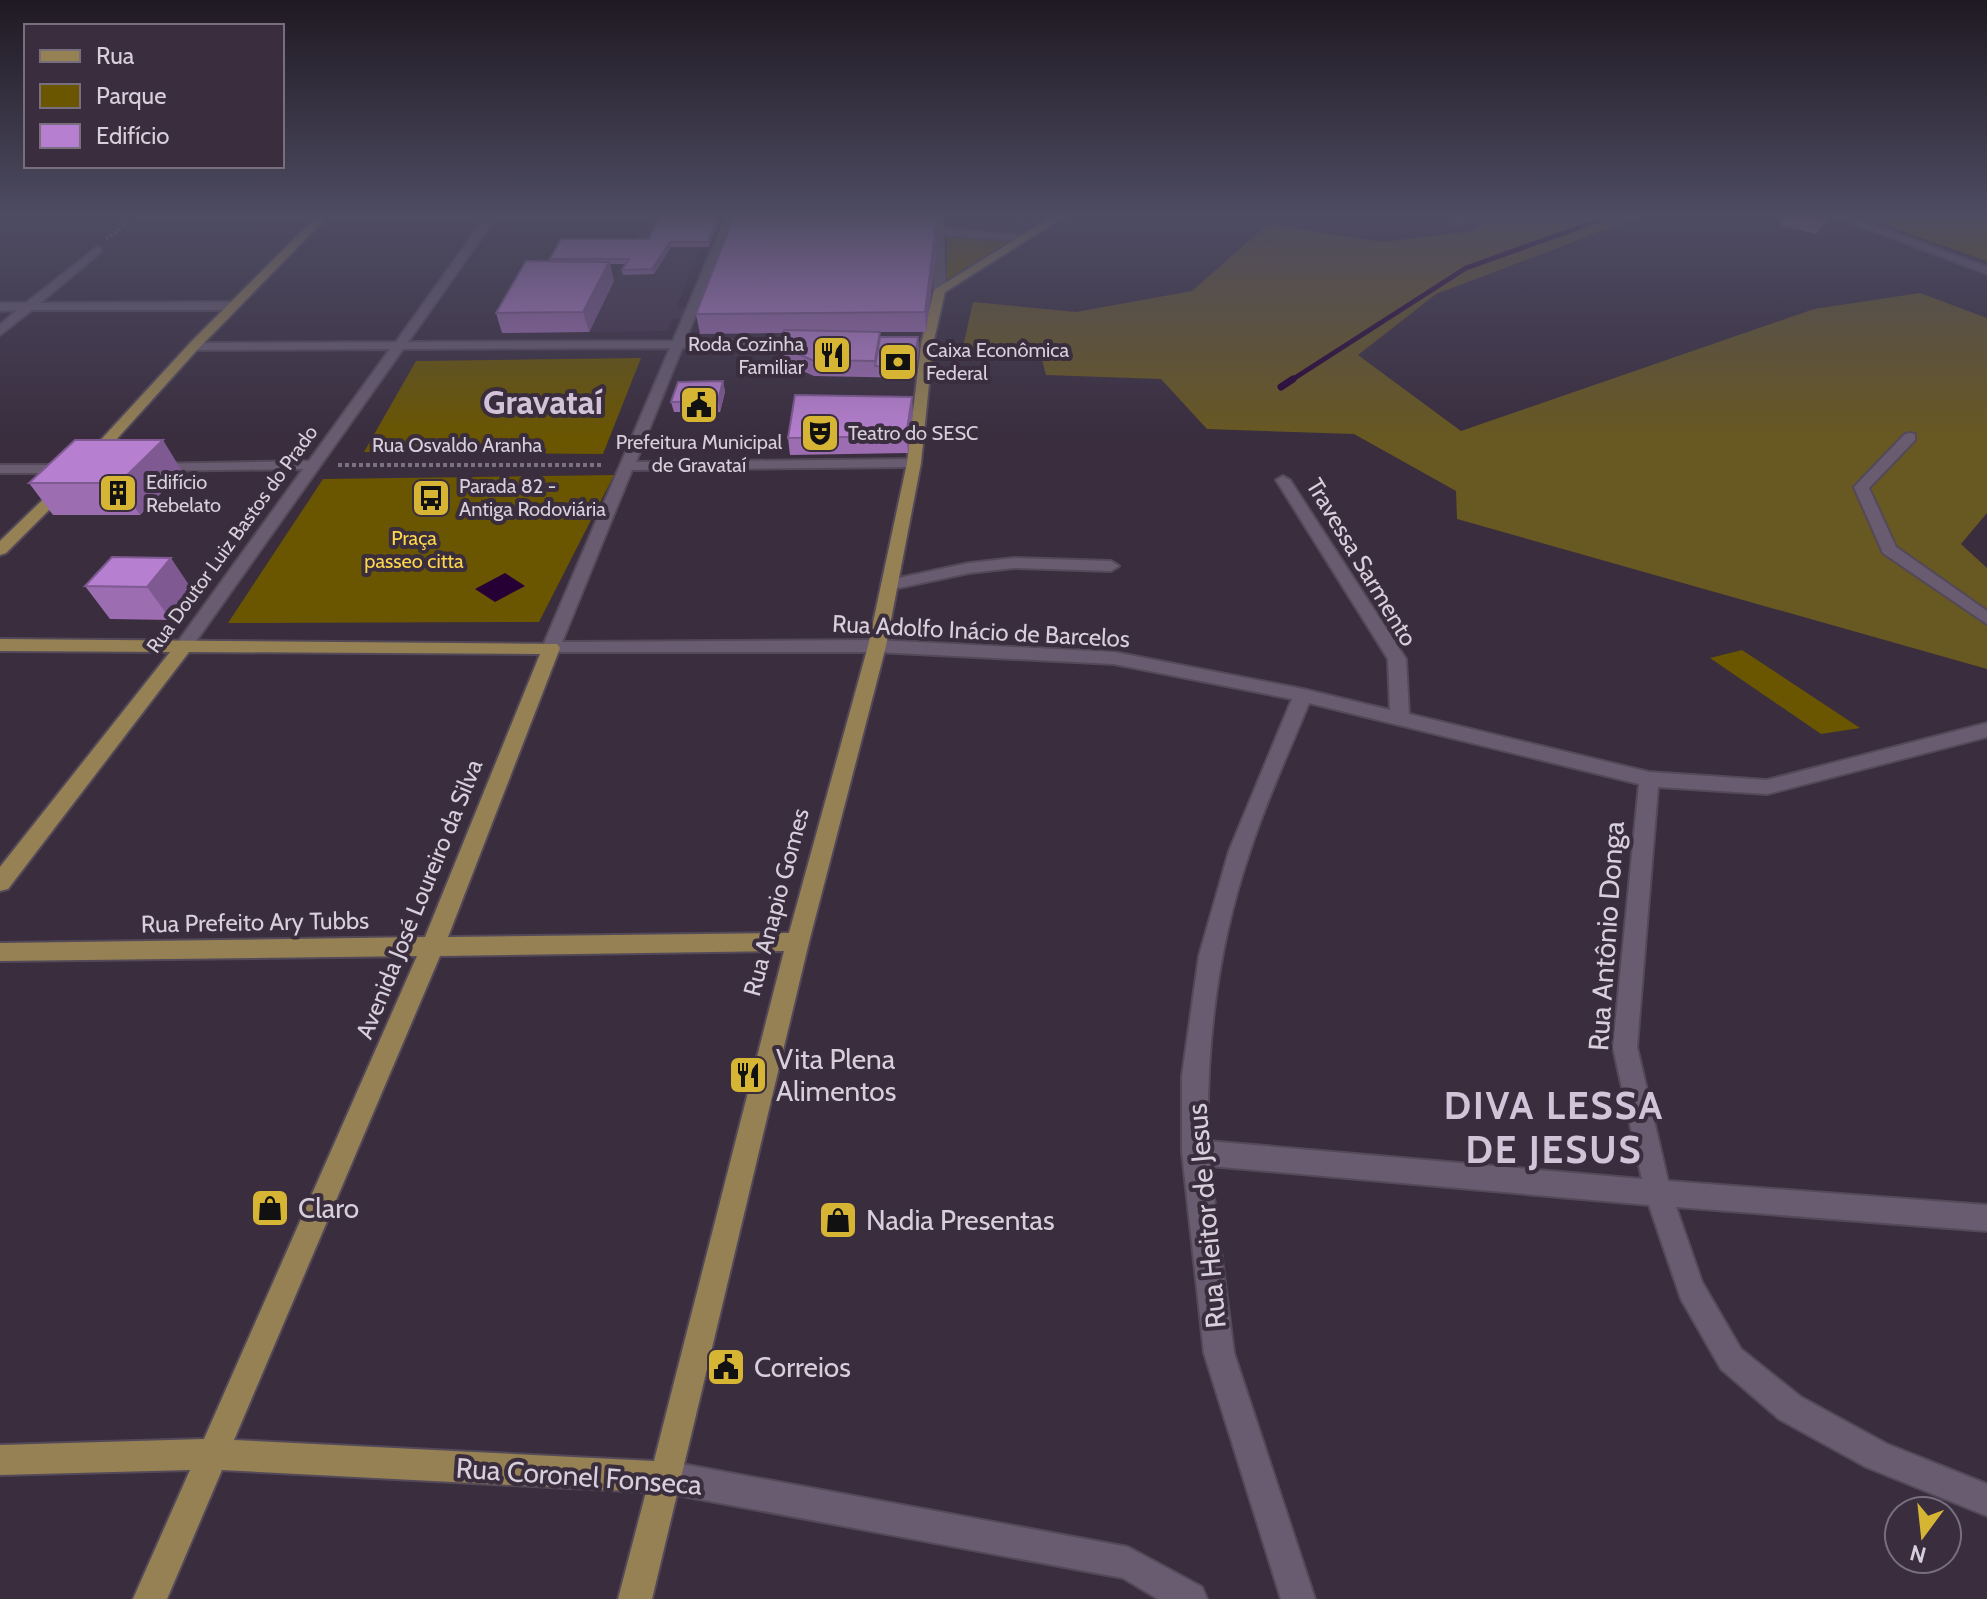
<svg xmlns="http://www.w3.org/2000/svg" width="1987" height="1599" font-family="Cabin,sans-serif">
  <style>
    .built { fill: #43344b }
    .green { fill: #6a5600 }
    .forest { fill: #685821 }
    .water { fill: #260034 }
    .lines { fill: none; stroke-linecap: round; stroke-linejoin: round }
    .stream-far1 { stroke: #260034; stroke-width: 5 }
    .stream { stroke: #260034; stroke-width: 7 }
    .minor-casing { stroke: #534958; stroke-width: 4 }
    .major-casing { stroke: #534958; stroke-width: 4 }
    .path-far1 { stroke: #7b7180; stroke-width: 3; stroke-dasharray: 3 2; stroke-linecap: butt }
    .path { stroke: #7b7180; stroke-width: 4; stroke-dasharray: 4 3; stroke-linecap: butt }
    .minor { fill: #695c70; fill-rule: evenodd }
    .major { fill: #958154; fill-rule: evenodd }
    .wall { fill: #9d6db2 }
    .shaded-wall { fill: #7f5991 }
    .building { fill: #b67fcf; stroke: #7f5991; stroke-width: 2 }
    .labels { text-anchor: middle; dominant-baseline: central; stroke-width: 8; stroke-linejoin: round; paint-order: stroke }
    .far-poi-label { font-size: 20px; fill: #d7cfdb; stroke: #392d3e; text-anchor: start }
    .far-street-label { font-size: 20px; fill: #d7cfdb; stroke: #392d3e }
    .far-park-label { font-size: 20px; fill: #fdd74a; stroke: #392d3e }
    .street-label { font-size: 24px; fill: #d7cfdb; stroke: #392d3e }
    .near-street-label { font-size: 28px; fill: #d7cfdb; stroke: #392d3e }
    .near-poi-label { font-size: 28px; fill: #d7cfdb; stroke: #392d3e; text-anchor: start }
    .far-town-label { font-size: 34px; font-weight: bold; fill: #d2c3d9; stroke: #392d3e }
    .near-district-label { font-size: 38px; font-weight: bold; letter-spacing: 2px; fill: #d2c3d9; stroke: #392d3e }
  </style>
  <rect width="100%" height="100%" fill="#392d3e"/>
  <!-- built -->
  <path class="built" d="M711 220 677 307 710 308 705 319 672 318 667 331 589 332 644 221Z"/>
  <!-- green -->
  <g class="green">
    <path d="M1859 216H1987V261Z"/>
    <path d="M947 237 1008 242 947 280Z"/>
    <path d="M641 358 603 454 364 452 416 361Z"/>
    <path d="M614 475 539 622 228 623 323 479Z"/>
    <path d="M1742 650 1860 728 1821 734 1710 658Z"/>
  </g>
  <!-- forest -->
  <path class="forest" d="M1489 216H1642L1436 294 1358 355 1461 431 1814 309 1920 293 1987 318V513L1961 544 1987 568V669L1457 519 1456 491 1354 434 1207 429 1161 379 1046 375 1042 360 961 356 973 302 1076 312 1192 291 1268 224 1383 242 1473 231Z"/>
  <!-- water -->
  <path class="water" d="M505 573 525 586 495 602 475 589Z"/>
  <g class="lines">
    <!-- stream-far1 -->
    <path class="stream-far1" d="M1290 381 1466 268 1611 216"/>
    <!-- stream -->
    <path class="stream" d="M1281 387 1293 379"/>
    <!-- minor casing -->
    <g class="minor-casing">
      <g id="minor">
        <path d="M136 216H691L686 219H495L408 342 673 341 726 216H736L685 341 806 340 812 344 806 348H682L636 462 914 459 921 463 914 467 632 470 562 642 877 640 1114 652 1303 689 1390 710 1388 659 1276 480 1283 476 1290 480 1406 659 1409 714 1649 772 1767 780 1987 723V737L1767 794 1658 787 1637 1047 1668 1181 1987 1205V1231L1676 1207 1702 1282 1741 1349 1801 1397 1887 1444 1987 1484V1516L1866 1467 1779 1419 1721 1369 1681 1299 1649 1205 1210 1166 1234 1353 1315 1599H1281L1204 1353 1182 1152V1076L1199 956 1229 851 1292 699 1114 664 877 652H545L542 648 670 348 403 349 189 651H177L174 647 177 643 303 469 152 471 147 470V464L309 461 390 349 194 350 190 349V343L396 342 484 219 140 220ZM1309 703 1639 784 1613 1047 1642 1179 1208 1141C1206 1043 1218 944 1250 851 1266 801 1289 752 1309 703Z"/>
        <path d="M932 216H942L943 228 1021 235 1026 238 1021 241 943 235 946 290 940 293 934 290 932 234 909 229 914 226 932 227Z"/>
        <path d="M1462 216H1473L1463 225H1455L1454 223Z"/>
        <path d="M1834 216H1848L1987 267V274Z"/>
        <path d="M97 247 101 248V252L40 303 233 302 239 306 233 310H32L0 335V325L17 310 0 311V303H26Z"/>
        <path d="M1910 433 1915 434V440L1869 488 1896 547 1987 611V624L1883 553 1854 487 1905 434Z"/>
        <path d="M0 465H72L79 469 72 473H0Z"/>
        <path d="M1014 558 1111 561 1119 566 1111 571 1014 568 969 573 889 590 881 585 889 580 969 563Z"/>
        <path d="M666 1461 1128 1547 1202 1587 1207 1599H1158L1123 1578 666 1493 655 1488 650 1477 655 1466Z"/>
      </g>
    </g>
    <!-- major casing -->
    <g class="major-casing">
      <g id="major">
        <path d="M317 216H328L198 349 96 462H86V456L190 343Z"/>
        <path d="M1053 216H1065L945 292 933 344 921 463 886 646 809 942 652 1599H618L646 1492 222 1470 167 1599H133L190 1470 0 1475V1445L204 1439 417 956 0 961V943L425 937 540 654 189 652 8 889 0 891V867L170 652 0 651V639L557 644 560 648 448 937 789 933 868 646 907 463 921 344 934 290ZM784 951 654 1461 234 1440 440 956Z"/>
        <path d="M63 484 68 485V491L6 553 0 555V541L58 485Z"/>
      </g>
    </g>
    <!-- path-far1 -->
    <path class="path-far1" d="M106 239 127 224"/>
    <!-- path -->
    <path class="path" d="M338 465H604"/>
    <!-- minor -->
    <use href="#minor" class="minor"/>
    <!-- major -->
    <use href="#major" class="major"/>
  </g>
  <!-- wall -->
  <g class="wall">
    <path d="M659 216H719L720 219 709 247H671L654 274 623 275 622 270 625 264H610L614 281 589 332 502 333 496 313 551 262 550 259 649 239Z"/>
    <path d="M1784 216H1831L1816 234 1779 225Z"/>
    <path d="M938 236 926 332H880V337H918L919 348 915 378 814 376 784 363 781 347 784 333 700 334 696 314Z"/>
    <path d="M723 381 725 392 720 412H674L671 402Z"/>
    <path d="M913 413 908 453 790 455 788 438Z"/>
    <path d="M182 471 140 515H53L29 483Z"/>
    <path d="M112 557 193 591 171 620 110 619 85 586Z"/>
  </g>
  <!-- shaded-wall -->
  <g class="shaded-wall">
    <path d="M718 216 720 219 709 247 708 242Z"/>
    <path d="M1825 216H1828L1821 228 1816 234Z"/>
    <path d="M937 217 938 236 926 332 925 312Z"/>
    <path d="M670 242 671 247 654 274 652 269Z"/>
    <path d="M609 262 614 281 589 332 583 312Z"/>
    <path d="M918 337 919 348 915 378 914 367Z"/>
    <path d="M723 381 725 392 720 412 718 401Z"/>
    <path d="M912 397 913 413 908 453 906 436Z"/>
    <path d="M163 440 182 471 140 515 119 483Z"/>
    <path d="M171 558 193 591 171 620 147 587Z"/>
  </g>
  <!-- building -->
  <g class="building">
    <path d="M659 216H718L708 242H670L652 269 622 270 629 259H550L561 239H649Z"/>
    <path d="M734 216H918L937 217 925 312 696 314Z"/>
    <path d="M526 261 609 262 583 312 496 313Z"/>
    <path d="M784 330 880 332 875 361 812 360 781 347Z"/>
    <path d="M880 337H918L914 367 875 366Z"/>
    <path d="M723 381 718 401 671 402 678 382Z"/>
    <path d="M795 395 912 397 906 436 788 438Z"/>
    <path d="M75 440H163L119 483H29Z"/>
    <path d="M112 557 171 558 147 587 85 586Z"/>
  </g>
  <!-- sky -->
  <linearGradient id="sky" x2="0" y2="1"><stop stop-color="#1f1922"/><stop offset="0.49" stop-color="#4e4c63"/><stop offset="1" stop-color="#4e4c63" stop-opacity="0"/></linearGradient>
  <rect width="1987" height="440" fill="url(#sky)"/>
  <!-- icons -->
  <defs>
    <g id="restaurant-square" transform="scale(2)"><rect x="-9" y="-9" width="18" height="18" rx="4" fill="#d6b534" stroke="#392d3e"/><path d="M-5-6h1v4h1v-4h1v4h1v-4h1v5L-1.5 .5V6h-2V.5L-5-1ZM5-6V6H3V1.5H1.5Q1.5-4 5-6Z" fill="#111"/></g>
    <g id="bank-square" transform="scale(2)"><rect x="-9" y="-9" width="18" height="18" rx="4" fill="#d6b534" stroke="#392d3e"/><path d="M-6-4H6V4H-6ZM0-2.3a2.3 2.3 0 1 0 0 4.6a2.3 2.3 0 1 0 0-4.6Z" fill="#111"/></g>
    <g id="civic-square" transform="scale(2)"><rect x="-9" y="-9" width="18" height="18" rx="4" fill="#d6b534" stroke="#392d3e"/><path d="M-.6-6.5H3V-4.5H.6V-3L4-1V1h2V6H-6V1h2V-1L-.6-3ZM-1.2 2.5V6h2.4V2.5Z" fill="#111"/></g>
    <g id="theatre-square" transform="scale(2)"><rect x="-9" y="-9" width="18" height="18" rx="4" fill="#d6b534" stroke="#392d3e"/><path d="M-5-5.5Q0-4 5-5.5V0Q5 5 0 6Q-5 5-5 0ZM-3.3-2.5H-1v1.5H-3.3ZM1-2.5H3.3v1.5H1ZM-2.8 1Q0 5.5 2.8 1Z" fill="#111"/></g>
    <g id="building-square" transform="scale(2)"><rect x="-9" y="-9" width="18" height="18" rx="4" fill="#d6b534" stroke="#392d3e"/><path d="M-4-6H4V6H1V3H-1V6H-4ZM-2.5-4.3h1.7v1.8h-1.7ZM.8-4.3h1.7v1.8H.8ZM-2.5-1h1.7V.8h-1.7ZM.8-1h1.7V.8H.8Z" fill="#111"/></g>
    <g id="bus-square" transform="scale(2)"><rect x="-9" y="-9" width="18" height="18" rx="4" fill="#d6b534" stroke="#392d3e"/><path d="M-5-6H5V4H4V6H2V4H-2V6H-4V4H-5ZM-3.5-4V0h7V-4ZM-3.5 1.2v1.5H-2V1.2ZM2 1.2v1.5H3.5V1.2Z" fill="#111"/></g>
    <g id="shop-square" transform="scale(2)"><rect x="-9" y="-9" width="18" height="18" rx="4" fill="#d6b534" stroke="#392d3e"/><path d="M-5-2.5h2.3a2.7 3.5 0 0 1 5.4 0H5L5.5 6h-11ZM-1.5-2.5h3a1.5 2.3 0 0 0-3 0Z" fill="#111"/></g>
  </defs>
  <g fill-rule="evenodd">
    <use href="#restaurant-square" x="832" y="355"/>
    <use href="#bank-square" x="898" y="362"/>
    <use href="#civic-square" x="699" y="405"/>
    <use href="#theatre-square" x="820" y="433"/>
    <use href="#building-square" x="118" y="493"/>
    <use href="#bus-square" x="431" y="498"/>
    <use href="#restaurant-square" x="748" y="1075"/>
    <use href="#shop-square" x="270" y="1208"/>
    <use href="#shop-square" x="838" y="1220"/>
    <use href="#civic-square" x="726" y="1367"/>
  </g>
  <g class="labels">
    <!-- far-poi labels -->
    <g class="far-poi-label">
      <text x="804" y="344" text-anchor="end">Roda Cozinha<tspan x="804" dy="23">Familiar</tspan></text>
      <text x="926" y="350">Caixa Econômica<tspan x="926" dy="23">Federal</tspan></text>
      <text x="848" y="433">Teatro do SESC</text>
      <text x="699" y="442" text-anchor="middle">Prefeitura Municipal<tspan x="699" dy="23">de Gravataí</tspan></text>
      <text x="146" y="482">Edifício<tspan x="146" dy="23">Rebelato</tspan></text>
      <text x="459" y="486">Parada 82 -<tspan x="459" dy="23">Antiga Rodoviária</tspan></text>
    </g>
    <!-- far-street labels -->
    <g class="far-street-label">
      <text x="457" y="445">Rua Osvaldo Aranha</text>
      <text transform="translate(232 539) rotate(-54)">Rua Doutor Luiz Bastos do Prado</text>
    </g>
    <!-- far-park labels -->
    <g class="far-park-label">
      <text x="414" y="538">Praça<tspan x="414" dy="23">passeo citta</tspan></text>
    </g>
    <!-- street labels -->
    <g class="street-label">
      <text transform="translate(1362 562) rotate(59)">Travessa Sarmento</text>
      <text transform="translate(981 631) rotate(3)">Rua Adolfo Inácio de Barcelos</text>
      <text transform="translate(419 899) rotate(-68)">Avenida José Loureiro da Silva</text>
      <text transform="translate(776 902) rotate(-75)">Rua Anapio Gomes</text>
      <text transform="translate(255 922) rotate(-1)">Rua Prefeito Ary Tubbs</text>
    </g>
    <!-- near-street labels -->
    <g class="near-street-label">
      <text transform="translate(1606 936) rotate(-86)">Rua Antônio Donga</text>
      <text transform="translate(1206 1216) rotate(-95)">Rua Heitor de Jesus</text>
      <text transform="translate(579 1476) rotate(4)">Rua Coronel Fonseca</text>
    </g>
    <!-- near-poi labels -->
    <g class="near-poi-label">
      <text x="776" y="1059">Vita Plena<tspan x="776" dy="32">Alimentos</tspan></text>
      <text x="298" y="1208">Claro</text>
      <text x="866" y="1220">Nadia Presentas</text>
      <text x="754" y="1367">Correios</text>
    </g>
    <!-- far-town labels -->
    <g class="far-town-label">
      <text x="543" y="402">Gravataí</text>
    </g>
    <!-- near-district labels -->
    <g class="near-district-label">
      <text x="1554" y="1105">DIVA LESSA<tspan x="1554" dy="44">DE JESUS</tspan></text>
    </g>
  </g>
  <!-- legend -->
  <rect x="24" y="24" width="260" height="144" fill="#392d3e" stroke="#786e7d" stroke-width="2"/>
  <rect x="40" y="50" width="40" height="12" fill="#958154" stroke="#786e7d" stroke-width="2"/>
  <text x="96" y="64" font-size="24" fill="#d7cfdb">Rua</text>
  <rect x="40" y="84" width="40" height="24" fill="#6a5600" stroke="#786e7d" stroke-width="2"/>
  <text x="96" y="104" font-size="24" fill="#d7cfdb">Parque</text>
  <rect x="40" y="124" width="40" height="24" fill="#b67fcf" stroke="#786e7d" stroke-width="2"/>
  <text x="96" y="144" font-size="24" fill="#d7cfdb">Edifício</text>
  <!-- north arrow -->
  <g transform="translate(1923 1535) rotate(195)"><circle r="38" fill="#392d3e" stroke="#786e7d" stroke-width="2"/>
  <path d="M0-6L14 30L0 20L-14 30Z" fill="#d6b534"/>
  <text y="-12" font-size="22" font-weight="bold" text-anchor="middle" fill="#d7cfdb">N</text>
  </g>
</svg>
